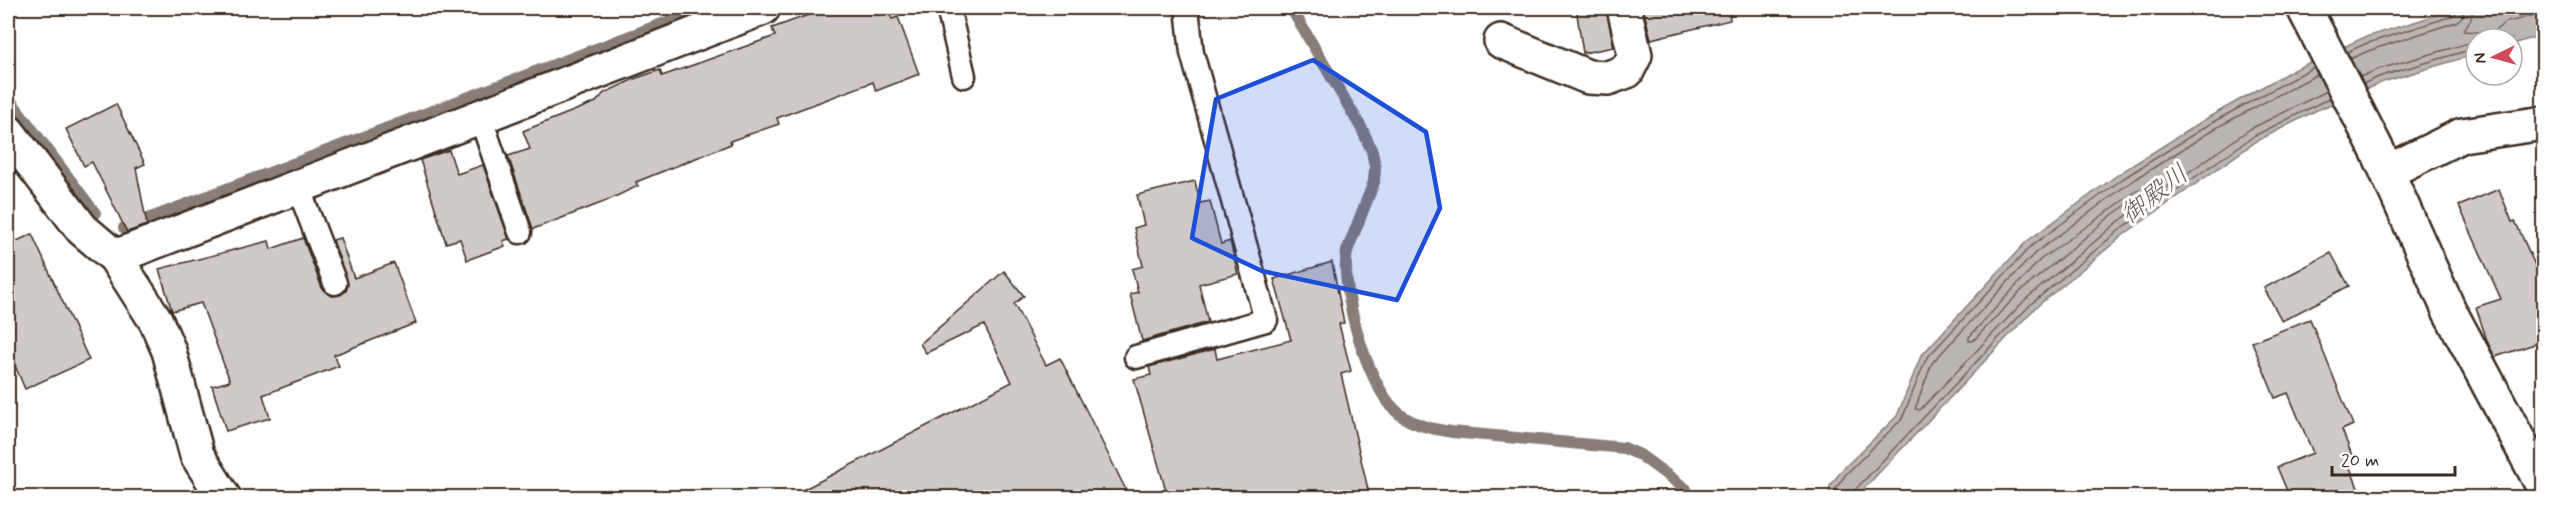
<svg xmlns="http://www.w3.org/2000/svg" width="2551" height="505" font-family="Mynerve,'Klee One',sans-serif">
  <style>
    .water { fill: #bcb6b3; stroke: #887e77; stroke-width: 1.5 }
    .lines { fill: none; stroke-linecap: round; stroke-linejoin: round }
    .shore { stroke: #6f625a; stroke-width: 1.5 }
    .stream { stroke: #887e77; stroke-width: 12 }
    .building { fill: #cfcac7; stroke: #3b2a1e; stroke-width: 1.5 }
    .lane-casing { stroke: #3b2a1e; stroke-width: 27 }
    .street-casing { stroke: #3b2a1e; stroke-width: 38 }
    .lane { stroke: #fff; stroke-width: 22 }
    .street { stroke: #fff; stroke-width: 33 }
    .marked { fill: #1d4ed8; fill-opacity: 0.2; stroke: #1d4ed8; stroke-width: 4.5; stroke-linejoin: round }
    .labels { text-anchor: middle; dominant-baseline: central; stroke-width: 6; stroke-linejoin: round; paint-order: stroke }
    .water-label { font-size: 26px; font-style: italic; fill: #685b52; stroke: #fff }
  </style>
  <rect width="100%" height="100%" fill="#fff"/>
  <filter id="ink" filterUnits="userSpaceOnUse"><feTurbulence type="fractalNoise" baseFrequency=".0167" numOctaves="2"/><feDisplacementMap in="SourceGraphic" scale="12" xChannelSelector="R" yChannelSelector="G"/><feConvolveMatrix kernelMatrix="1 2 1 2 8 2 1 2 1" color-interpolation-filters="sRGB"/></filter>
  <g filter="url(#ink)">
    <!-- water -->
    <path class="water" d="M2459 8H2543V35L2512 44V39H2476V54L2383 82 2317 110 2257 141 2126 233 2035 308 1856 497 1829 498 1830 486 1842 470 1897 416 1921 356 2026 242 2120 173 2209 117 2289 72 2363 38Z"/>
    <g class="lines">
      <!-- shore -->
      <g class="shore">
        <path d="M2473 8 2471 19 2463 31 2478 32 2489 36 2504 23 2544 13"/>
        <path d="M2347 52 2365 44 2452 16 2456 13V8"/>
        <path d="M2350 59 2368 51 2456 22 2462 17 2464 8"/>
        <path d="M2318 74 2216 128 2128 184 2035 253 1932 363 1915 409 1920 410 2026 299 2118 222 2250 129 2327 91"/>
        <path d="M2360 77 2379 69 2476 41"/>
        <path d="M2363 84 2381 76 2476 48"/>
        <path d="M2152 180 2156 181 2155 185 2112 215 2021 291 1973 341H1969V337L2041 259Z"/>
        <path d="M1835 498 1836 488 1846 474 1902 419 1926 359 2030 247 2124 178 2213 122 2314 67"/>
        <path d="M1852 498 1854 491 2031 304 2122 228 2254 136 2330 98"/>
      </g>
      <!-- stream -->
      <g class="stream">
        <path d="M1291 8 1362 129 1372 151 1375 167 1374 182 1347 251C1340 290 1367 384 1396 411 1411 425 1432 429 1452 432L1624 448 1640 455 1686 489"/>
        <path d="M8 97 95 213"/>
        <path d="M124 228 704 8"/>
      </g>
    </g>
    <!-- building -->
    <g class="building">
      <path d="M828 8H887L892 19 898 17 919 74 876 91 873 82 777 118 779 124 730 141 731 144 636 182 638 186 604 202 533 229 508 156 530 149 523 131 596 102 604 93 634 79 660 70 662 76 775 36 772 28Z"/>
      <path d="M1576 8H1606L1614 47 1583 53Z"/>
      <path d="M1643 8H1729L1730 20 1651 39Z"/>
      <path d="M116 104 145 164 136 168 147 225 127 232 92 162 84 166 66 129Z"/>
      <path d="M449 150 457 174 483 165 509 239 503 241 505 246 467 260 460 239 446 243 420 160Z"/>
      <path d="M1195 181 1200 203 1210 201 1221 244 1230 241 1238 274 1199 284 1208 322 1142 341 1130 294 1138 292 1132 269 1143 266 1134 228 1144 225 1137 195Z"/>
      <path d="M2499 189 2512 222 2515 221 2544 285V341L2495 357 2487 341 2476 307 2501 299 2459 206Z"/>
      <path d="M32 234 89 360 25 389 8 349V245Z"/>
      <path d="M303 238 322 288 332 296 340 295 346 291 348 285 333 240 340 238 354 278 394 263 416 323 334 355 339 366 263 395 270 418 226 431 212 386 230 381 201 303 172 311 159 269 269 241 271 249Z"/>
      <path d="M2331 253 2349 286 2282 321 2264 288Z"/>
      <path d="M1332 262 1344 323 1339 324 1351 371 1341 374 1370 498H1168L1134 379 1151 375 1149 367 1215 349 1217 359 1291 340 1274 279Z"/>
      <path d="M1004 271 1024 296 1014 304 1046 365 1060 358 1130 498H787L1012 382 984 325 926 353 920 344Z"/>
      <path d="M2310 319 2353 425 2342 430 2355 463 2349 465 2362 498H2290L2277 467 2313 453 2288 393 2275 398 2252 342Z"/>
    </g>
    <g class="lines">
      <!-- lane casing -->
      <g class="lane-casing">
        <g id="lane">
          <path d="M948 8 964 76"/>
          <path d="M480 116 520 232"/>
          <path d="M298 187 335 283"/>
          <path d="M1136 357 1266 320 1192 53 1187 8"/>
        </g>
      </g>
      <!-- street casing -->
      <g class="street-casing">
        <g id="street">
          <path d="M2304 8 2378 152 2449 310 2544 488"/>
          <path d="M1501 41 1588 77 1608 78 1627 71 1635 55 1624 8"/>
          <path d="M8 132 82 229 115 257 156 321 169 351 197 455 224 498"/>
          <path d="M2387 172 2462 135 2544 123"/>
          <path d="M115 257 763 8"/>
        </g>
      </g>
      <!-- lane -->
      <use href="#lane" class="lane"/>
      <!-- street -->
      <use href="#street" class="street"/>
    </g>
  </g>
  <!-- marked area -->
  <path class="marked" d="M1313 60 1426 132 1440 208 1397 300 1262 271 1192 238 1216 99Z"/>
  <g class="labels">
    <!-- water labels -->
    <g class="water-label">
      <text transform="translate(2155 195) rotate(-38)">御殿川</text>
    </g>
  </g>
  <!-- margin -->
  <rect width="2551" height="505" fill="none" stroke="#fff" stroke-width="30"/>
  <rect x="15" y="15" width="2521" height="475" fill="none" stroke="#3b2a1e" stroke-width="2" filter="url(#ink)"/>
  <!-- north arrow -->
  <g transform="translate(2494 57) rotate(265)"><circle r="28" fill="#ffffff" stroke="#b1aaa5" stroke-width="1.5"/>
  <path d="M0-4.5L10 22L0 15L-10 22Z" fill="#d1495b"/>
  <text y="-9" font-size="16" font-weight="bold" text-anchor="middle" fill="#3b2a1e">N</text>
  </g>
  <!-- scale -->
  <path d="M2332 466v9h123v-9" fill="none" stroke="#3b2a1e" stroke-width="3"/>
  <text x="2341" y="466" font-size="18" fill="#3b2a1e" stroke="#ffffff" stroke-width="4.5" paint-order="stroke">20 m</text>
</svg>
